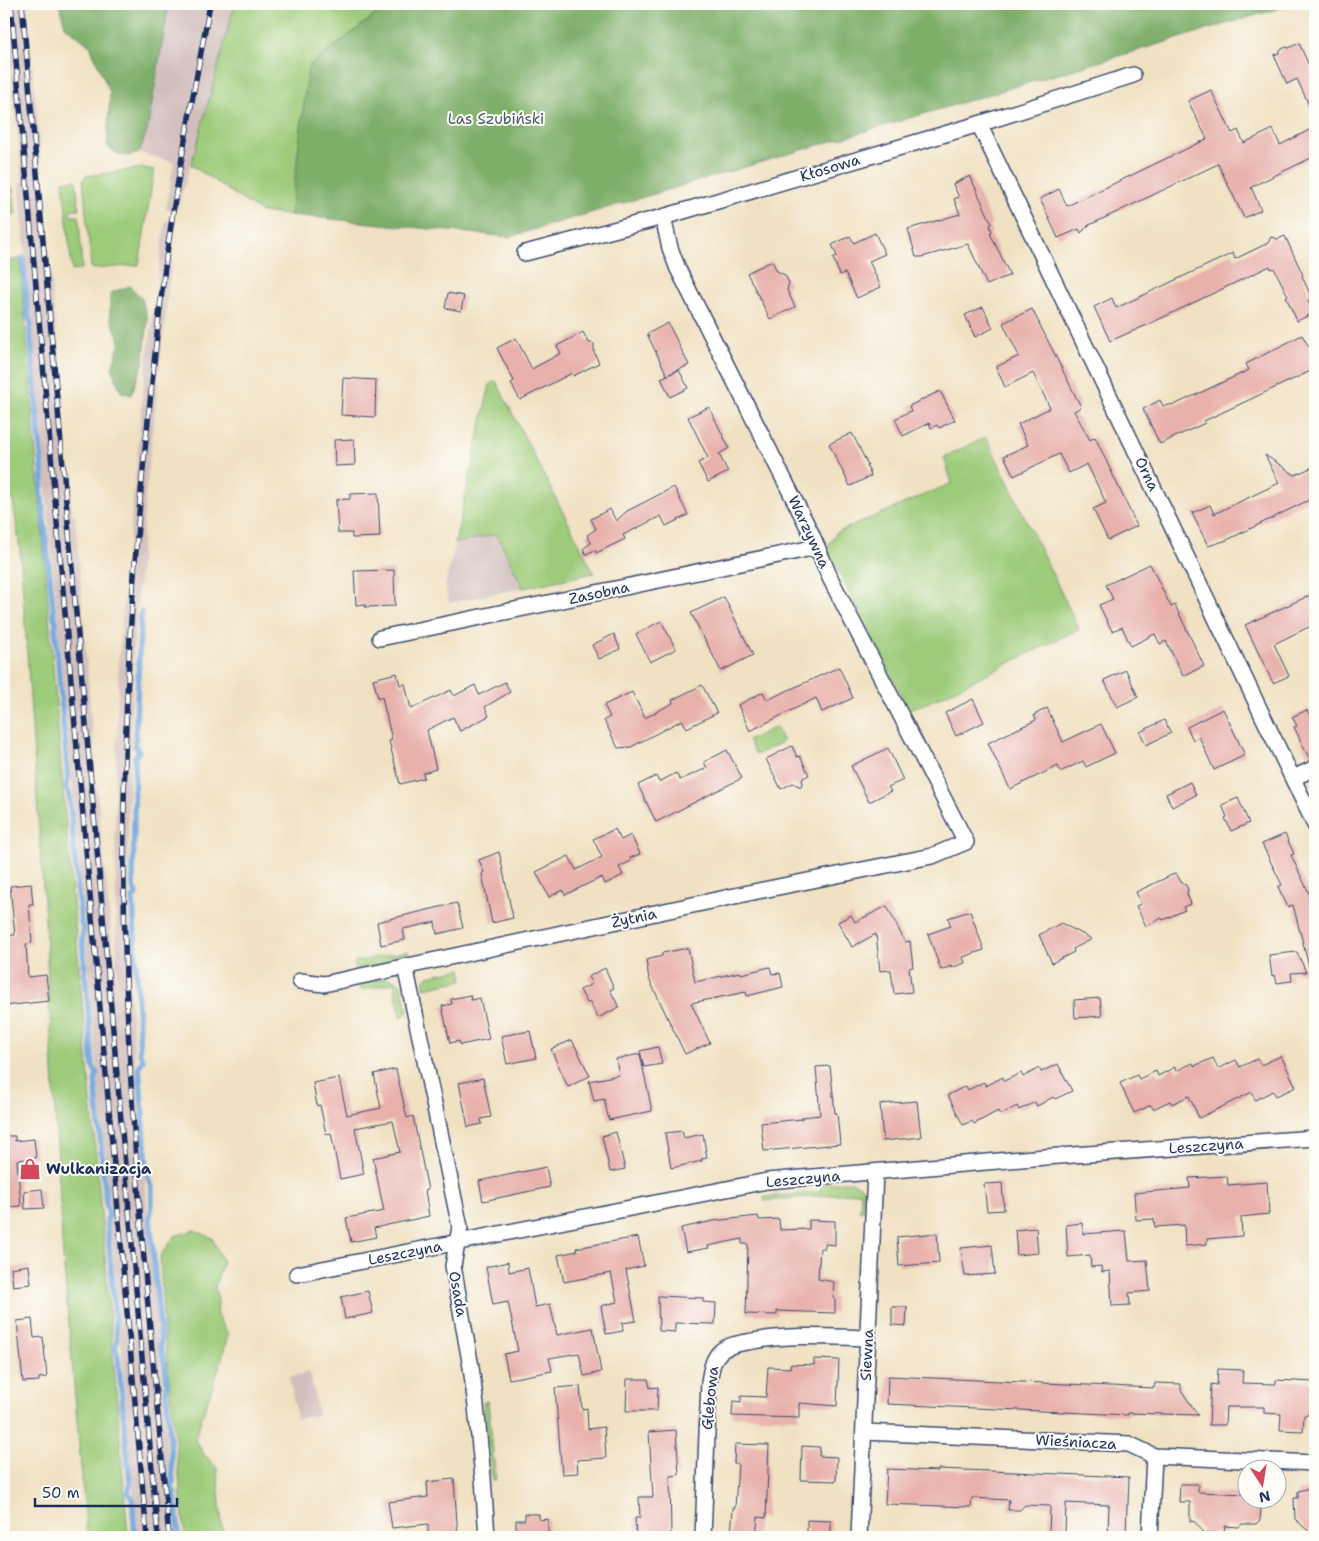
<svg xmlns="http://www.w3.org/2000/svg" width="1319" height="1541" font-family="'Shantell Sans',sans-serif">
  <style>
    .industrial { fill: #d1bfbd }
    .green { fill: #9dcb79; stroke: #5c7d6c }
    .forest { fill: #7eaf69; stroke: #4c6f64 }
    .lines { fill: none; stroke-linecap: round; stroke-linejoin: round }
    .stream { stroke: #73a8e0; stroke-width: 5.5 }
    .building { fill: #e8b1ac }
    .street-casing { stroke: #3b4a6d; stroke-width: 18 }
    .street { stroke: #fff; stroke-width: 15 }
    .rail-casing { stroke: #1b2f5e; stroke-width: 5.5 }
    .rail { stroke: #fdfcf7; stroke-width: 4; stroke-dasharray: 11; stroke-linecap: butt }
    .labels { text-anchor: middle; dominant-baseline: central; stroke-width: 4; stroke-linejoin: round; paint-order: stroke }
    .park-label { font-size: 15px; fill: #425e66; stroke: #fdfcf7 }
    .street-label { font-size: 15px; fill: #1b2f5e; stroke: #fdfcf7 }
    .poi-label { font-size: 15px; font-weight: bold; fill: #1b2f5e; stroke: #fdfcf7; text-anchor: start }
  </style>
  <rect width="100%" height="100%" fill="#fdfcf7"/>
  <filter id="ink" filterUnits="userSpaceOnUse"><feTurbulence type="fractalNoise" baseFrequency=".02" numOctaves="2"/><feDisplacementMap in="SourceGraphic" scale="10" xChannelSelector="R" yChannelSelector="G"/><feConvolveMatrix kernelMatrix="1 2 1 2 8 2 1 2 1" color-interpolation-filters="sRGB"/></filter>
  <filter id="wash" filterUnits="userSpaceOnUse"><feTurbulence type="fractalNoise" baseFrequency=".0096" numOctaves="4" result="noise"/><feDisplacementMap in="SourceGraphic" scale="20" xChannelSelector="R" yChannelSelector="G"/><feGaussianBlur stdDeviation="1.12" result="paint"/><feColorMatrix in="noise" values="0 0 0 0 0 0 0 0 0 0 0 0 0 0 0 0 0 1.4 0 .05"/><feComposite in="paint" operator="in"/></filter>
  <g filter="url(#wash)">
    <rect width="100%" height="100%" fill="#f0e1c2"/>
    <!-- industrial -->
    <g class="industrial">
      <path d="M6 4H27L72 514H75L95 768 117 994 115 797 119 654 144 383 165 222 176 221 146 489 133 654 128 815V920L131 1010 174 1537H137L119 1317 19 182H22Z"/>
      <path d="M169 4H235L178 208 166 209 174 162 139 153 147 131Z"/>
      <path d="M497 534 523 588 449 603 445 586 455 543Z"/>
      <path d="M310 1372 318 1415 297 1419 289 1377Z"/>
    </g>
    <!-- green -->
    <g class="green">
      <path d="M235 4H389L308 67 291 215 261 212 191 165Z"/>
      <path d="M143 168 154 170 139 265 93 269 91 267 83 179 86 176Z"/>
      <path d="M76 180 79 209 70 210V216H79L82 268 80 270 72 271 63 181Z"/>
      <path d="M8 183 13 188 16 215 4 217V184Z"/>
      <path d="M20 258 64 801 103 1233 128 1537H87L63 1257 44 903 20 550 13 500H9L6 476 4 466V263Z"/>
      <path d="M496 381 594 573 523 588 497 534 455 543 490 384Z"/>
      <path d="M986 437 1079 629 927 703 908 709 827 548 836 533 952 483 944 457Z"/>
      <path d="M776 727 783 742 756 755 748 740Z"/>
      <path d="M408 951 410 959 356 970 354 962Z"/>
      <path d="M461 969 463 980 424 988V981L428 976Z"/>
      <path d="M387 978 393 979 401 984 408 1012 401 1018 394 983 361 990 359 983Z"/>
      <path d="M844 1182H852L862 1187C866 1194 869 1204 863 1210L860 1211 861 1192 764 1201V1197L819 1192 823 1184Z"/>
      <path d="M194 1230 212 1238 223 1262 215 1286 218 1301 217 1316 228 1334C221 1370 205 1404 195 1439L204 1454 217 1468 223 1537H185L164 1329 160 1256 175 1236Z"/>
      <path d="M488 1401 496 1481H492L483 1402Z"/>
    </g>
    <!-- forest -->
    <g class="forest">
      <path d="M59 4H169L147 131 139 153C124 158 119 156 107 146L110 93 90 46 65 26Z"/>
      <path d="M389 4H1294L509 237 291 215 308 67Z"/>
      <path d="M130 286 142 299 148 320 143 364 131 395 121 392 112 368 120 342 110 316V293Z"/>
    </g>
    <g class="lines">
      <!-- stream -->
      <g class="stream">
        <path d="M23 258 28 316 31 324 30 330 43 479 41 489 54 617 56 622 55 628 68 779 66 787 69 794 81 924 84 930 82 936 93 1067 97 1074 95 1080 106 1204 109 1215 107 1220 117 1340 115 1347 118 1357 130 1483 128 1493 132 1498 135 1537"/>
        <path d="M141 612 135 745 139 752 135 756 133 887 137 894 133 898 140 1054 143 1060 139 1066 148 1178C154 1187 151 1188 152 1197 152 1205 152 1210 150 1218L161 1340 160 1347C163 1352 168 1382 166 1388L173 1481 171 1487 175 1493 179 1537"/>
      </g>
    </g>
    <g id="blocks">
      <!-- building -->
      <g class="building">
        <path d="M1299 43 1315 79V118L1297 79 1287 84 1274 55 1279 53 1280 50 1286 47 1289 48Z"/>
        <path d="M1211 90 1232 133 1238 130 1244 143 1273 129 1280 145 1315 127V156L1251 187 1261 210 1244 218 1218 164 1098 221 1089 225 1081 233 1079 229 1058 238 1040 199 1059 189 1067 206 1207 139 1188 101Z"/>
        <path d="M970 176 992 224 990 225 992 232 990 233 1010 275 987 285 968 244 922 257H916L908 229 960 214 954 199 959 197 953 184Z"/>
        <path d="M875 233 885 254 869 261 881 287 857 298 845 273 840 275 833 258 837 256 832 245 850 236 854 243Z"/>
        <path d="M1285 236 1303 275 1302 276 1312 299 1308 301 1314 313 1297 321 1286 297 1288 296 1274 268 1271 269 1270 266 1147 325 1110 341 1094 307 1112 298 1116 308 1233 253 1235 259 1268 243 1271 237 1278 239Z"/>
        <path d="M772 261 777 271 785 275 789 283 787 290 795 307 770 319 747 273Z"/>
        <path d="M448 293 464 296 461 311 445 308Z"/>
        <path d="M983 307 993 328 975 337 965 315Z"/>
        <path d="M1032 309 1081 407 1074 411 1090 440 1095 437 1137 526 1108 540 1093 509 1106 503 1087 464 1069 473 1059 454 1014 476 1004 456 1028 445 1018 424 1050 408 1033 373 1005 387 996 367 1019 356 1003 323Z"/>
        <path d="M668 323 689 365 667 375 647 334Z"/>
        <path d="M583 332 588 342 594 344V352L599 363 573 376 572 373 520 400 511 383 514 381 497 348 516 338 532 369 561 353 557 346Z"/>
        <path d="M1302 335 1309 347 1315 344V369L1204 421 1205 423 1160 444 1143 409 1160 400 1163 406 1176 404 1249 370 1246 364Z"/>
        <path d="M679 370 688 388 670 397 661 378Z"/>
        <path d="M343 378 376 380 375 417 341 415Z"/>
        <path d="M940 391 955 420 939 428 937 425 931 428 929 423 903 436 895 419 911 411 909 406Z"/>
        <path d="M709 407 729 448 719 454 728 472 708 482 698 463 708 458 688 417Z"/>
        <path d="M852 433 868 465 867 466 871 476 850 486 829 444Z"/>
        <path d="M354 439 355 465 335 466 334 440Z"/>
        <path d="M1265 455 1295 475 1315 466V497L1227 540 1208 546 1192 513 1210 505 1214 514 1279 483Z"/>
        <path d="M674 487 688 515 666 526 661 516 623 535 625 539 596 553 595 550 586 554 583 549 591 543 587 535 596 529 591 519 610 509 616 521 627 511Z"/>
        <path d="M378 493 380 537 352 538V533H338L336 500 350 499V494Z"/>
        <path d="M1150 564 1171 607 1175 605 1204 666 1183 676 1166 641 1160 644 1155 634 1131 646 1122 627 1112 631 1099 605 1113 599 1106 585Z"/>
        <path d="M394 570 395 606 365 607V604L356 605 354 571Z"/>
        <path d="M1315 593V624L1274 644 1289 676 1273 683 1245 625Z"/>
        <path d="M724 597 753 655 721 671 691 613Z"/>
        <path d="M661 621 676 649 650 662 636 634Z"/>
        <path d="M614 634 620 649 599 659 592 645Z"/>
        <path d="M839 667 853 698 822 712 816 698 750 731 738 705 763 692 767 700Z"/>
        <path d="M1126 670 1138 697 1117 707 1104 680Z"/>
        <path d="M397 673 400 685 405 684 411 709 451 690 454 696 475 685 479 695 505 682 510 692 485 707 489 716 460 731 453 717 427 730 436 769 423 773 424 778 400 784 389 741 392 740 382 697 378 698 373 679Z"/>
        <path d="M702 685 717 713 687 728 682 720 631 747 618 748 604 720 610 717 604 705 632 692 645 718 673 703 672 700Z"/>
        <path d="M973 699 984 722 956 736 945 713Z"/>
        <path d="M1047 708 1063 742 1101 724 1115 753 1086 767 1083 761 1060 772 1058 766 1010 789 988 743 1036 720 1034 715Z"/>
        <path d="M1223 709 1245 755 1214 770 1199 737 1193 740 1187 727Z"/>
        <path d="M1307 710 1310 716 1315 715V759L1310 760 1294 727 1297 726 1292 717Z"/>
        <path d="M1164 720 1171 733 1146 745 1140 732Z"/>
        <path d="M792 746 797 757 800 756 809 775 803 778 801 787 793 783 781 789 766 759Z"/>
        <path d="M888 748 903 780 888 787 891 791 869 802 851 766Z"/>
        <path d="M727 750 742 778 656 822 638 785 656 776 659 782 676 773 680 780 707 768 704 762Z"/>
        <path d="M1190 782 1196 795 1172 807 1166 794Z"/>
        <path d="M1238 798 1249 823 1231 831 1225 818 1227 817 1222 805Z"/>
        <path d="M615 829 621 840 631 835 640 854 630 858 631 861 619 867 623 875 605 884 602 877 565 895 563 890 549 897 536 872 569 856 576 870 602 857 593 839Z"/>
        <path d="M1285 834 1294 854 1291 855 1315 906V969L1310 970 1293 905 1288 907 1278 887 1282 885 1262 844Z"/>
        <path d="M499 852 513 918 492 923 482 874 484 872 479 860Z"/>
        <path d="M1176 873 1181 882 1185 884 1188 889 1187 894 1191 904 1183 907 1185 910 1163 920 1162 918 1146 926 1136 906 1141 904 1136 892Z"/>
        <path d="M31 884 33 904H29L32 943 26 944 28 977 46 975 49 1001 4 1006V936L15 935 10 886Z"/>
        <path d="M457 903 463 928 437 934 435 922 403 929 405 940 381 945 377 922Z"/>
        <path d="M887 906 905 942 910 941 913 967 909 968 912 992 894 994 891 970 880 971 876 934 852 947 838 922 851 915 855 922Z"/>
        <path d="M970 911 984 950 963 957 965 963 951 968V966L941 970 928 934 951 926 948 918Z"/>
        <path d="M1061 923 1092 939 1073 949 1074 952 1052 963 1039 935Z"/>
        <path d="M688 948 695 982 740 972 741 974 770 967 772 974 780 973 783 987 747 996 746 992 691 1003 710 1043 685 1054 649 979 646 960 662 956V953Z"/>
        <path d="M1297 952 1306 972 1291 973 1292 981 1277 983 1275 975 1272 976 1269 955Z"/>
        <path d="M605 968 614 988 610 990 619 1007 598 1018 590 1002 587 1003 580 990 592 984 588 977Z"/>
        <path d="M470 995 471 1000 480 998 489 1039 460 1045 459 1041 450 1043 442 1006 452 1004 451 999Z"/>
        <path d="M1100 998 1102 1016 1075 1018 1074 1000Z"/>
        <path d="M530 1031 536 1058 507 1064 501 1036Z"/>
        <path d="M572 1040 590 1076 568 1087 551 1049Z"/>
        <path d="M658 1047 662 1064 644 1067 640 1051Z"/>
        <path d="M640 1054 652 1111 609 1120 604 1099 594 1101 589 1081 619 1075 616 1059Z"/>
        <path d="M1281 1056 1296 1087 1276 1096 1273 1091 1255 1100 1252 1092 1199 1118 1189 1096 1172 1104 1170 1101 1153 1109 1151 1105 1134 1113 1120 1083 1137 1075 1139 1079 1156 1071 1158 1076 1175 1067 1176 1071 1193 1063 1194 1066 1213 1058 1218 1069 1236 1060 1240 1067 1257 1059 1261 1065Z"/>
        <path d="M1058 1064 1072 1091 1055 1099 1053 1097 1037 1106 1035 1102 1019 1110 1017 1106 1000 1115 998 1111 974 1124 972 1121 963 1125 948 1095 966 1086 968 1090 984 1082 986 1086 1003 1077 1004 1081 1021 1073 1023 1077 1039 1068 1041 1072Z"/>
        <path d="M830 1066 835 1113H837L840 1144 764 1151 761 1123 802 1119V1117L820 1115 816 1067Z"/>
        <path d="M396 1069 407 1118 413 1116 428 1190H425L429 1216 374 1228 376 1237 351 1242 346 1218 384 1211 373 1158 400 1152 393 1121 355 1128 364 1174 340 1179 331 1133 326 1134 320 1105 317 1106 313 1083 339 1078 347 1115 381 1108 374 1074Z"/>
        <path d="M483 1078 491 1117 481 1119 482 1124 468 1127 459 1083Z"/>
        <path d="M917 1101 921 1137 883 1141 880 1104Z"/>
        <path d="M682 1131 684 1138 703 1134 707 1158 701 1159 702 1161 671 1168 665 1133Z"/>
        <path d="M616 1132 625 1169 610 1172 602 1136Z"/>
        <path d="M4 1136H15V1141L34 1139 36 1158 17 1160 21 1206 4 1207Z"/>
        <path d="M546 1167 550 1187 483 1201 479 1181Z"/>
        <path d="M1227 1176 1228 1185 1267 1182 1269 1214 1241 1217 1242 1236 1207 1239V1244L1185 1246 1184 1225 1155 1227 1154 1219 1136 1220 1134 1193 1190 1188 1189 1178Z"/>
        <path d="M1002 1183 1004 1210 987 1211 984 1184Z"/>
        <path d="M42 1189 44 1208 25 1209 24 1191Z"/>
        <path d="M758 1216 759 1220 779 1219 780 1230 809 1229V1220L835 1221V1245L825 1244V1248H820L818 1279 834 1282 833 1298H835V1313L777 1311V1315L746 1314 748 1244H742V1239L708 1246 709 1248 686 1252 681 1228 713 1221Z"/>
        <path d="M1082 1223 1083 1234 1126 1231 1129 1261 1147 1260 1150 1291 1129 1293 1130 1305 1112 1306 1110 1271 1102 1272 1101 1266 1091 1267 1090 1255 1068 1257 1066 1225Z"/>
        <path d="M1036 1228 1038 1253 1017 1255 1015 1230Z"/>
        <path d="M937 1233 939 1263 899 1266 897 1237Z"/>
        <path d="M638 1237 644 1266 626 1270 636 1321 622 1323 623 1331 606 1334 601 1306 617 1302 611 1273 564 1282 558 1255 577 1251 576 1248Z"/>
        <path d="M992 1245 995 1274 965 1276 961 1248Z"/>
        <path d="M508 1262 509 1272 528 1268 535 1307 550 1304 557 1335 593 1328 601 1372 584 1376 579 1353 549 1358 552 1371 509 1379 504 1354 518 1351 508 1302 493 1305 486 1267Z"/>
        <path d="M29 1265 31 1284 13 1286 11 1268Z"/>
        <path d="M368 1291 373 1313 345 1319 341 1297Z"/>
        <path d="M658 1296 703 1298V1302L716 1303 715 1324 675 1323V1332L659 1331Z"/>
        <path d="M892 1307H907L906 1326 892 1325Z"/>
        <path d="M32 1319 34 1338 43 1337 47 1377 39 1378V1381L23 1382 17 1321Z"/>
        <path d="M814 1359 839 1360 837 1406 799 1403V1418L732 1416 733 1401 741 1402V1396L766 1397 768 1367 790 1368 791 1364 814 1365Z"/>
        <path d="M1218 1369 1243 1370 1242 1383 1276 1384V1380L1315 1382V1415H1304L1303 1431 1280 1430 1281 1414 1264 1413V1407H1226L1225 1425H1209L1211 1384 1217 1385Z"/>
        <path d="M888 1376 1154 1388 1155 1383 1181 1384V1390L1198 1415 1128 1413V1415L887 1404Z"/>
        <path d="M627 1379H648L650 1388 658 1387 657 1411H626Z"/>
        <path d="M580 1386 582 1409 587 1408 588 1429 604 1427 606 1458 577 1460 578 1473 562 1474 555 1388Z"/>
        <path d="M676 1430 679 1475 670 1476 671 1535 636 1536 635 1518H640L639 1497H653L649 1432Z"/>
        <path d="M735 1444 769 1445 766 1518 758 1517 756 1537H731L733 1508H735L738 1464 734 1463Z"/>
        <path d="M802 1446 820 1447 819 1456 837 1457 836 1481 801 1480Z"/>
        <path d="M887 1469 938 1471V1469L990 1471 1129 1477 1128 1505H1127L1126 1535H1108L1109 1505 1066 1503 1065 1533H1049L1050 1506 1025 1505 1020 1510H1008L1009 1500 972 1498 971 1507 885 1504Z"/>
        <path d="M454 1479 458 1537H436V1534H428V1524L392 1528 388 1502 428 1497 427 1482Z"/>
        <path d="M1180 1484H1198V1492L1246 1494V1498H1262L1260 1520 1256 1524H1242L1239 1527 1225 1526 1224 1533H1204L1195 1522 1190 1521V1502H1179Z"/>
        <path d="M1315 1487V1537L1295 1519 1294 1498H1298V1491Z"/>
        <path d="M525 1514H539V1520L548 1519V1537H516V1520H525Z"/>
        <path d="M807 1520 831 1521V1537H807Z"/>
      </g>
    </g>
  </g>
  <g filter="url(#ink)">
    <use href="#blocks" fill-opacity="0" stroke="#3b4a6d" stroke-width="1"/>
    <g class="lines">
      <!-- street casing -->
      <g class="street-casing">
        <g id="street">
          <path d="M979 124 1315 825"/>
          <path d="M525 253 663 217 979 124 1133 75"/>
          <path d="M380 638 817 547"/>
          <path d="M1293 778 1315 768"/>
          <path d="M405 966 460 1227 453 1266 471 1367 476 1406 483 1478 487 1537"/>
          <path d="M300 981 324 984 758 891 932 856 966 842 831 580 811 533 678 269 670 248 663 217"/>
          <path d="M297 1274 767 1181 1045 1157 1315 1138"/>
          <path d="M864 1432 1129 1444 1154 1456 1315 1463"/>
          <path d="M703 1537 709 1382C711 1371 712 1359 721 1351 730 1344 742 1343 753 1341 793 1334 829 1337 868 1338"/>
          <path d="M859 1537 875 1172"/>
          <path d="M1150 1537 1154 1456"/>
        </g>
      </g>
      <!-- street -->
      <use href="#street" class="street"/>
      <!-- rail casing -->
      <g class="rail-casing">
        <g id="rail">
          <path d="M11 4 147 1537"/>
          <path d="M22 4 158 1537"/>
          <path d="M169 1537C150 1322 126 1105 124 889 122 726 132 563 150 402 156 345 161 289 170 232 181 156 196 80 210 4"/>
        </g>
      </g>
      <!-- rail -->
      <use href="#rail" class="rail"/>
    </g>
  </g>
  <!-- icons -->
  <defs>
    <g id="shop-bare" transform="scale(1.725)"><path d="M-5-2.5h2.3a2.7 3.5 0 0 1 5.4 0H5L5.5 6h-11ZM-1.5-2.5h3a1.5 2.3 0 0 0-3 0Z" fill="#d1495b" stroke="#fdfcf7" stroke-width="2.5" paint-order="stroke"/></g>
  </defs>
  <g fill-rule="evenodd">
    <use href="#shop-bare" x="30" y="1169"/>
  </g>
  <g class="labels">
    <!-- park labels -->
    <g class="park-label">
      <text x="496" y="119">Las Szubiński</text>
    </g>
    <!-- street labels -->
    <g class="street-label">
      <text transform="translate(830 168) rotate(-17)">Kłosowa</text>
      <text transform="translate(1147 474) rotate(64)">Orna</text>
      <text transform="translate(809 532) rotate(65)">Warzywna</text>
      <text transform="translate(599 593) rotate(-12)">Zasobna</text>
      <text transform="translate(634 918) rotate(-12)">Żytnia</text>
      <text transform="translate(1206 1146) rotate(-4)">Leszczyna</text>
      <text transform="translate(803 1179) rotate(-5)">Leszczyna</text>
      <text transform="translate(405 1253) rotate(-11)">Leszczyna</text>
      <text transform="translate(458 1294) rotate(80)">Osada</text>
      <text transform="translate(867 1355) rotate(-87)">Siewna</text>
      <text transform="translate(710 1398) rotate(-84)">Glebowa</text>
      <text transform="translate(1076 1442) rotate(3)">Wieśniacza</text>
    </g>
    <!-- poi labels -->
    <g class="poi-label">
      <text x="46" y="1169">Wulkanizacja</text>
    </g>
  </g>
  <!-- margin -->
  <rect width="1319" height="1541" fill="none" stroke="#fdfcf7" stroke-width="20"/>
  <!-- north arrow -->
  <g transform="translate(1262 1484) rotate(168)"><circle r="24" fill="#fdfcf7" stroke="#a3aaba"/>
  <path d="M0-4L9 19L0 12L-9 19Z" fill="#d1495b"/>
  <text y="-8" font-size="14" font-weight="bold" text-anchor="middle" fill="#1b2f5e">N</text>
  </g>
  <!-- scale -->
  <path d="M35 1498v8h142v-8" fill="none" stroke="#1b2f5e" stroke-width="2.5"/>
  <text x="42" y="1498" font-size="15" fill="#1b2f5e" stroke="#fdfcf7" stroke-width="4" paint-order="stroke">50 m</text>
</svg>
